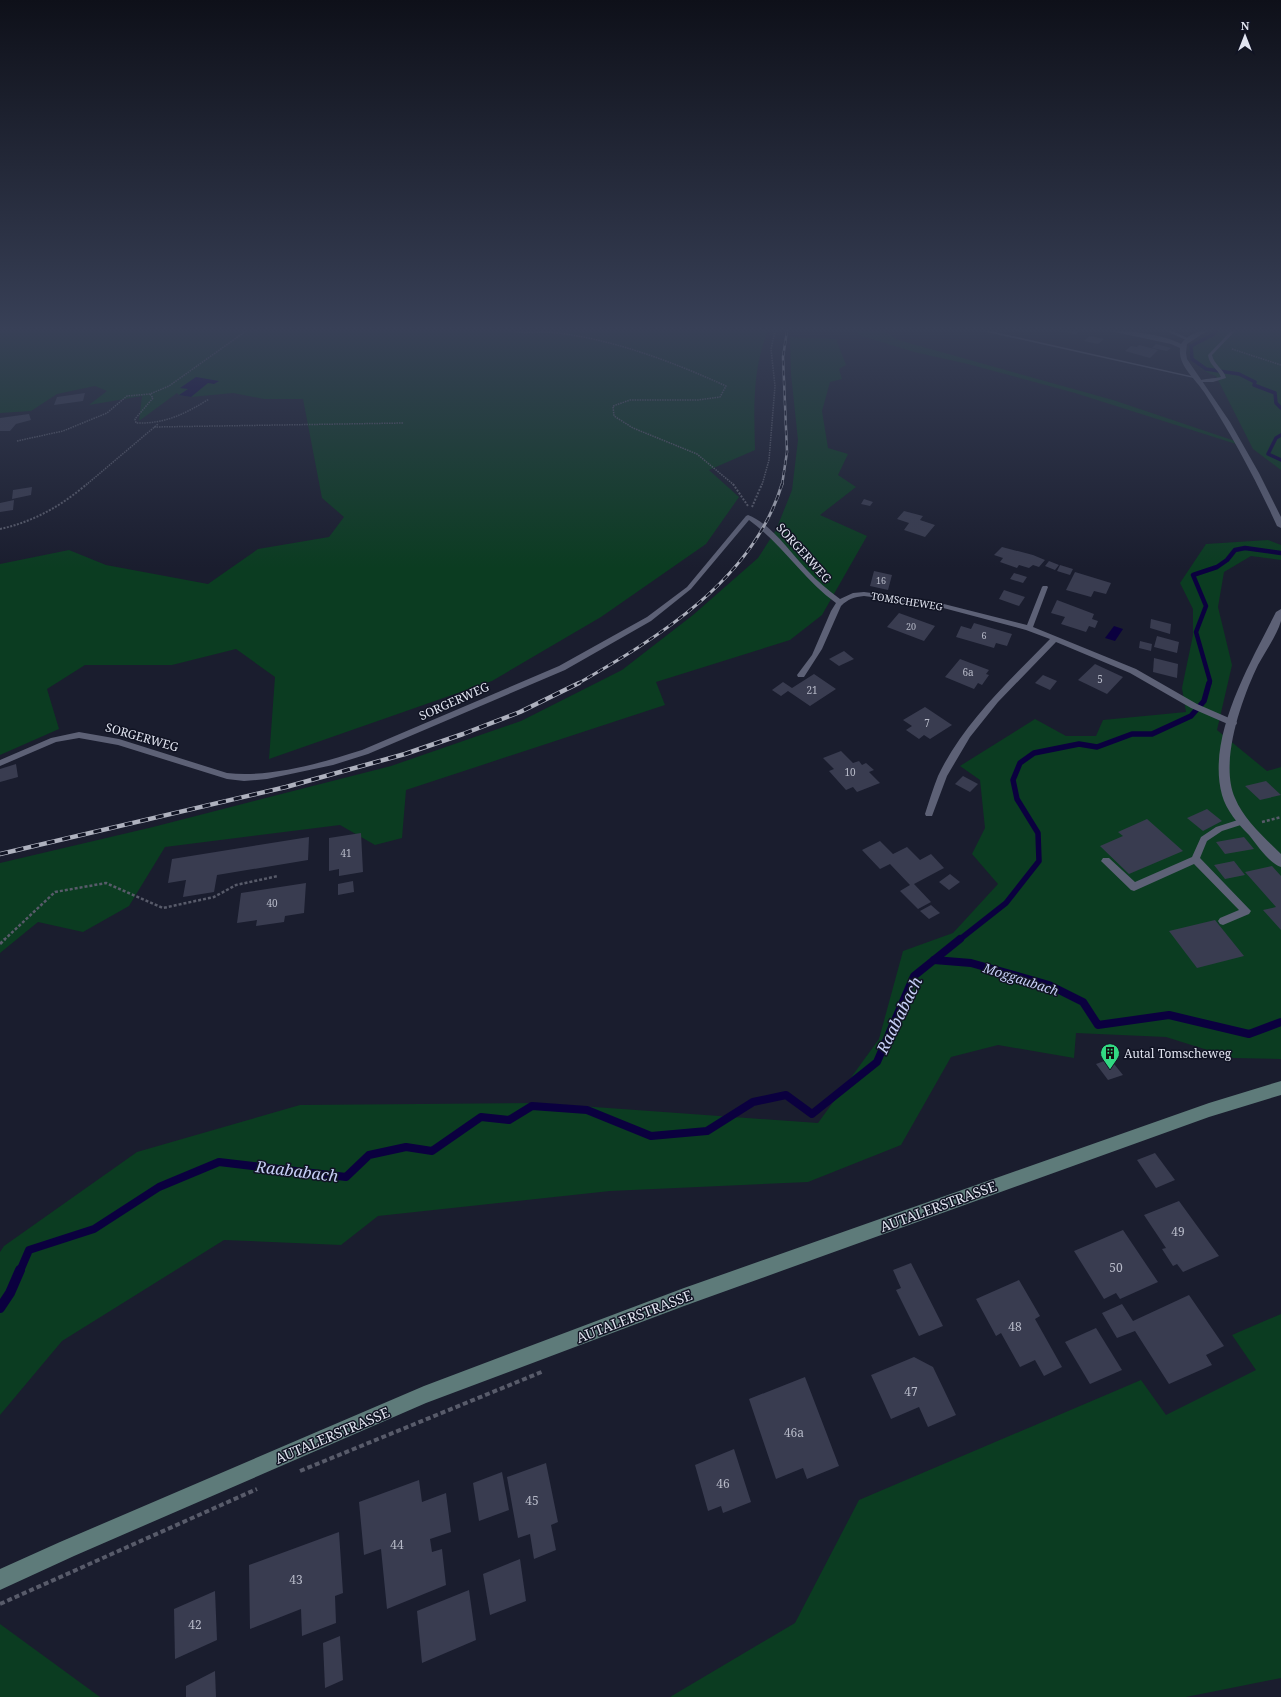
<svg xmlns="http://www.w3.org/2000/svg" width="1281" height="1697" font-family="'Noto Serif',serif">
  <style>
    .green { fill: #0b3c21 }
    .water { fill: #0b003f }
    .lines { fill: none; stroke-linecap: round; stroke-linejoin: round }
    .stream-far4 { stroke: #0b003f; stroke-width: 3.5 }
    .stream-far3 { stroke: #0b003f; stroke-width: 4.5 }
    .stream-far2 { stroke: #0b003f; stroke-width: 5.5 }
    .stream-far1 { stroke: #0b003f; stroke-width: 8 }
    .stream { stroke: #0b003f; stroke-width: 10 }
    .building { fill: #393c50 }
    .path-far4 { stroke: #585b6a; stroke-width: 1.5; stroke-dasharray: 1.5 1; stroke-linecap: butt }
    .path-far3 { stroke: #585b6a; stroke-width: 2; stroke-dasharray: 2 1.5; stroke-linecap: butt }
    .path-far2 { stroke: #585b6a; stroke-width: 2.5; stroke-dasharray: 3 2; stroke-linecap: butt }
    .path-far1 { stroke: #585b6a; stroke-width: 3; stroke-dasharray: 3.5 2.5; stroke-linecap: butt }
    .path { stroke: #585b6a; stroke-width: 4; stroke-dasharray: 5 3; stroke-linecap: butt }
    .lane { fill: #5d6176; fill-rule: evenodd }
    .street { fill: #5d6176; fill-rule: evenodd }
    .secondary { fill: #5e7b7a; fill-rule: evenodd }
    .rail-far2-casing { stroke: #aeb1be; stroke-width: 2.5 }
    .rail-far1-casing { stroke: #aeb1be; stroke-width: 3 }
    .rail-casing { stroke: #aeb1be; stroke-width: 4.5 }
    .rail-far2 { stroke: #111424; stroke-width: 1.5; stroke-dasharray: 5; stroke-linecap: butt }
    .rail-far1 { stroke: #111424; stroke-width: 2; stroke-dasharray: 6; stroke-linecap: butt }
    .rail { stroke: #111424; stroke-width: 3; stroke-dasharray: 8; stroke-linecap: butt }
    .labels { text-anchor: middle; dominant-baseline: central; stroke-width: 3; stroke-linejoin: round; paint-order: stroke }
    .far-number-label { font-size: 9px; fill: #b7bac8 }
    .far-street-label { font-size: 10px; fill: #e1e4f0; stroke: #111424 }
    .number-label { font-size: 10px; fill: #b7bac8 }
    .street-label { font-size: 12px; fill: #e1e4f0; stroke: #111424 }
    .poi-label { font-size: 12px; fill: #e1e4f0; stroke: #111424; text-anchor: start }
    .near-number-label { font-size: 12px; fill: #b7bac8 }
    .water-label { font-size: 13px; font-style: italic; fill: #c6cef6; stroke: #111424 }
    .near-street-label { font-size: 14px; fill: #e1e4f0; stroke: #111424 }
    .near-water-label { font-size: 16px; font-style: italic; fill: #c6cef6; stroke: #111424 }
  </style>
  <rect width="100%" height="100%" fill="#1a1d2e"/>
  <!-- green -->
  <g class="green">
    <path d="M0 331H768C752 369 754 409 755 450L709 470 739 497 706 544 601 617 492 681 269 759 275 677 236 649 172 665H85L47 689 59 729 0 755V564L69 550 106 565 208 584 258 549 329 537 344 517 322 498 303 399H264L233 393 191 397 179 395 177 393 139 421 142 396 89 405 107 391 95 386 57 394 31 411 0 413Z"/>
    <path d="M854 331H884L898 340 1113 400 1235 441 1236 444 1075 393 968 364 914 352 862 336Z"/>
    <path d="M1212 331H1281V470L1253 449 1216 376C1202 372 1191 361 1188 347L1209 335Z"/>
    <path d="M790 337 836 339 846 365 839 369 842 379 830 382 822 411 828 448 848 454 838 475 856 487 820 515 867 536 822 615 790 640 656 682 665 705 406 790 402 838 375 845 340 825 165 847 129 906 83 932 38 922 0 953V863L153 827 391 766 521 721 622 670 693 615 758 558 776 530 792 490 798 440 791 374Z"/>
    <path d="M1268 540 1281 545V560L1251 556 1224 572 1218 607 1232 665 1217 730 1267 771 1281 767V1059L1233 1058 1166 1037 1076 1033 1074 1058 998 1045 951 1057 901 1145 808 1182 610 1191 378 1216 341 1245 224 1240 62 1341 0 1415V1252L4 1246 137 1152 300 1105 539 1103 818 1123 879 1039 903 951 953 933 998 884 972 854 985 828 980 780 960 766 1035 719 1066 736H1096L1103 720 1186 712 1182 688 1193 635V609L1180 583 1206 544Z"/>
    <path d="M1281 1314V1678L1186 1697H670L795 1623 859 1500 1141 1380 1166 1415 1256 1370 1232 1335Z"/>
    <path d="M0 1624 100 1697H0Z"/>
  </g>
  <!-- water -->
  <g class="water">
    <path d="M196 377 219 381 214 384 208 383 191 397 179 395 188 389 180 388Z"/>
    <path d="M1114 626 1123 629 1115 641 1105 638Z"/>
  </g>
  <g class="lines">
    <!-- stream-far4 -->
    <g class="stream-far4">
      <path d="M1216 331 1214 334 1191 346 1192 359 1206 369 1239 374 1255 382 1254 385 1275 393 1276 403 1281 408"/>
      <path d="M1281 435 1276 438 1268 454 1281 460"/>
    </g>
    <!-- stream-far3 -->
    <path class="stream-far3" d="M1209 684 1210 681 1196 632 1206 606 1193 575 1217 567 1227 560 1235 550 1245 548 1281 553"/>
    <!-- stream-far2 -->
    <path class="stream-far2" d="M959 940 1006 903 1039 861 1038 833 1017 799 1013 780 1020 763 1034 753 1079 744 1097 747 1132 734H1152L1191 716 1204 701 1209 683"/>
    <!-- stream-far1 -->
    <g class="stream-far1">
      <path d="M934 960 971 963 1049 985 1083 1002 1098 1025 1169 1015 1249 1034 1281 1022"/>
      <path d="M20 1271 29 1250 94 1229 159 1187 219 1162 346 1177 369 1155 406 1147 432 1151 481 1117 509 1120 532 1106 587 1110 651 1136 707 1131 753 1102 786 1095 812 1114 877 1062 914 976 960 939"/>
    </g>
    <!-- stream -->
    <path class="stream" d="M0 1308 10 1293 20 1270"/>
  </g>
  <!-- building -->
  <g class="building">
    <path d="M1058 331H1080L1075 334Z"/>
    <path d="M1090 336 1104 339 1098 344 1084 341Z"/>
    <path d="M1156 344 1171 348 1167 351 1152 348Z"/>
    <path d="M1139 345 1158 350 1150 358 1125 351 1131 346 1137 347Z"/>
    <path d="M85 393 83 401 54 405 57 397Z"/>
    <path d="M29 414 31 420 16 424 10 431H0V418Z"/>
    <path d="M32 487 31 495 12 499 13 490Z"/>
    <path d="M864 499 873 502 870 506 861 504Z"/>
    <path d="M14 500 13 510 0 512V503Z"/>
    <path d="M904 511 923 516 920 520 935 525 925 537 904 530 909 523 897 519Z"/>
    <path d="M1002 547 1033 555 1045 560 1039 567 1033 565 1029 568 1019 565 1017 568 1000 562 1003 558 994 555Z"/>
    <path d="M1049 561 1059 565 1055 570 1045 566Z"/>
    <path d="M1060 565 1073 569 1070 575 1057 571Z"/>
    <path d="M874 571 892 575 888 590 870 586Z"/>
    <path d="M1075 572 1111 583 1106 594 1094 591 1091 597 1066 590Z"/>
    <path d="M1014 573 1027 577 1023 583 1010 579Z"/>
    <path d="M1004 590 1025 597 1019 606 999 599Z"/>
    <path d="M1057 600 1094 614 1092 619 1098 621 1095 628 1089 626 1086 632 1061 624 1065 617 1051 613Z"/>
    <path d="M899 613 935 626 924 641 887 627Z"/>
    <path d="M1151 619 1171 624 1170 634 1150 628Z"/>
    <path d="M974 623 1012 634 1007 646 996 643 994 648 956 637 961 626 971 629Z"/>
    <path d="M1157 636 1179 642 1177 653 1154 647Z"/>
    <path d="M1140 641 1152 644 1151 651 1139 648Z"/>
    <path d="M844 651 854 659 839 666 829 659Z"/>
    <path d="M1154 658 1178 664 1177 678 1153 672Z"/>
    <path d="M960 659 989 670 986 674 989 675 982 685 978 683 974 689 945 677Z"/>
    <path d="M1095 664 1123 677 1107 694 1078 680Z"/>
    <path d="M814 674 836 689 810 706 788 691 781 696 772 690 783 682 792 688Z"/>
    <path d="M1043 675 1057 681 1050 690 1035 683Z"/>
    <path d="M925 707 952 725 930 739 924 735 919 739 906 730 912 726 903 720Z"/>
    <path d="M841 751 853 763 859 761 862 765 866 763 874 770 869 772 880 783 857 792 853 787 846 790 829 771 834 769 823 758Z"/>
    <path d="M16 764 18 777 0 782V769Z"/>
    <path d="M963 776 978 784 970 792 955 784Z"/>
    <path d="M1266 781 1281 795 1260 800 1245 786Z"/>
    <path d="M1207 809 1222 821 1203 831 1187 818Z"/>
    <path d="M1147 819 1183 851 1129 874 1100 846 1123 836 1118 832Z"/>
    <path d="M361 833 363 872 339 876V869L329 871V838Z"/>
    <path d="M309 837 308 860 217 875 214 892 183 897 186 880 168 883 172 859Z"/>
    <path d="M1244 837 1254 849 1225 854 1216 842Z"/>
    <path d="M880 841 893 854 907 847 920 860 931 854 944 868 914 884 931 902 918 909 900 891 910 885 890 864 880 869 862 850Z"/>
    <path d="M1234 861 1245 875 1225 879 1214 865Z"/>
    <path d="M1272 866 1281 876V930L1263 910 1276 907 1245 872Z"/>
    <path d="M950 874 960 882 949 890 939 882Z"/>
    <path d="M353 881 354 892 338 895V884Z"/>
    <path d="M306 883 304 913 285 916 284 922 256 926 257 920 237 923 241 893Z"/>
    <path d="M931 905 940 913 929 919 920 911Z"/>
    <path d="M1215 920 1244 956 1197 968 1169 931Z"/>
    <path d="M1110 1059 1123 1075 1108 1080 1096 1064Z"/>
    <path d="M1155 1153 1175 1180 1156 1188 1137 1160Z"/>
    <path d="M1179 1201 1219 1256 1183 1272 1177 1264 1173 1266 1162 1249 1166 1248 1144 1215Z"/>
    <path d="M1123 1230 1158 1282 1120 1299 1116 1293 1104 1299 1074 1251Z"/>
    <path d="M911 1263 943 1326 919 1336 896 1290 901 1288 893 1270Z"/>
    <path d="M1019 1280 1040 1316 1035 1319 1062 1367 1044 1376 1035 1360 1020 1367 1001 1333 996 1336 976 1299Z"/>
    <path d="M1189 1295 1224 1346 1206 1355 1212 1365 1169 1384 1135 1331 1117 1338 1102 1313 1122 1304 1133 1321Z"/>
    <path d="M1096 1328 1122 1370 1090 1384 1065 1342Z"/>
    <path d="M914 1357 933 1367 956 1415 928 1427 919 1407 891 1419 871 1375Z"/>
    <path d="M805 1377 839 1466 807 1479 803 1468 776 1479 749 1399Z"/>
    <path d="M734 1449 751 1502 723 1513 721 1506 708 1511 695 1465Z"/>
    <path d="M546 1463 558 1522 551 1525 556 1550 534 1559 530 1534 518 1538 507 1477Z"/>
    <path d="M502 1472 509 1510 479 1521 473 1483Z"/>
    <path d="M419 1480 422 1502 446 1493 451 1532 430 1539 432 1552 442 1549 446 1585 387 1609 381 1549 364 1555 359 1502Z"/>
    <path d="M339 1532 343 1593 335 1596 336 1623 302 1636 301 1609 250 1629 249 1565Z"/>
    <path d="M520 1559 526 1601 490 1615 483 1574Z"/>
    <path d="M469 1590 476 1640 422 1663 417 1611Z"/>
    <path d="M215 1591 217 1640 175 1659 174 1609Z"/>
    <path d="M340 1636 343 1680 325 1688 323 1643Z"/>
    <path d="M215 1671 216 1697H186V1686Z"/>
  </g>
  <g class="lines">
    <!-- path-far4 -->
    <g class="path-far4">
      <path d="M509 331C525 334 541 331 558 333 615 340 673 362 726 386L720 397 698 400H630L613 406 614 416 633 428 697 454 734 485"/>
      <path d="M1232 349 1281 365"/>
      <path d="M150 394 153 398 135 419 136 423C165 424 185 414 209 399"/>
      <path d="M154 427 404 423"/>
      <path d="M17 441 63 431 107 413 127 396 150 394 169 386 246 331"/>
      <path d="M86 485 158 424"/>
      <path d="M762 485 769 460 775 386 771 349 775 331"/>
    </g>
    <!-- path-far3 -->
    <g class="path-far3">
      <path d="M733 484 748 506"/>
      <path d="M752 507 762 484"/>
      <path d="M0 529C33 522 61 506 87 484"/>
    </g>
    <!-- path-far2 -->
    <g class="path-far2">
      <path d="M1262 822 1281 817"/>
      <path d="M4 940 55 892 106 883 163 908 214 897 236 885 278 876"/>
    </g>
    <!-- path-far1 -->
    <path class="path-far1" d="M0 944 5 939"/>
    <!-- path -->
    <g class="path">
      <path d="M300 1471 544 1371"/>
      <path d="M0 1604 257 1489"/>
    </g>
    <!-- lane -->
    <g class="lane">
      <path d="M982 331H990L1200 378 1198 379Z"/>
      <path d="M1166 331H1172L1190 339 1186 340Z"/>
      <path d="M1231 331H1235L1212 355C1214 365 1224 369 1226 378L1213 382H1199V381C1204 378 1214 379 1221 377 1218 369 1209 365 1208 355Z"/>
      <path d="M748 515C770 523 791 553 807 570 817 581 828 590 840 599L853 593 864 592 932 601 1027 625 1042 587 1043 586H1047L1048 587 1033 627 1136 669 1197 704 1236 721 1237 723 1236 725H1230L1191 708 1130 673 1056 642 998 702 970 737 947 776 932 816H926L925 814C929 801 933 789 938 776 963 723 1009 681 1050 639L1026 630 932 605 864 596C854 597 848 599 841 606L822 649 804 677H798L797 675 812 655 831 611 836 603C803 579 782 544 749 520L691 589 651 621 565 670 368 754 333 765 267 779 244 781 227 779 118 745 79 738 56 742 0 766V760L51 738 79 732 119 739 227 773C270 778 321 763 362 750L559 666 647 617 687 587 746 516Z"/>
      <path d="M1244 818 1247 819 1248 821 1247 823 1222 831 1207 841 1200 858 1251 911 1249 914 1223 925 1220 924 1218 921 1220 918 1239 910 1194 864 1134 891 1131 890 1101 861 1103 858H1109L1135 882 1192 857 1201 837 1216 827Z"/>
    </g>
    <!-- street -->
    <g class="street">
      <path d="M1110 331C1129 330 1164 335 1181 344 1187 335 1197 331 1207 331L1187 344 1186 353 1187 359 1230 422 1259 473 1281 517V528L1277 526C1256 480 1232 435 1204 392 1195 378 1178 366 1180 348L1171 344Z"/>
      <path d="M1281 609C1281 613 1281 618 1281 621 1277 635 1265 652 1258 665 1242 698 1219 762 1235 798 1244 820 1265 838 1281 854V867C1269 863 1257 845 1249 835 1238 824 1226 810 1222 795 1206 736 1251 662 1276 612Z"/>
    </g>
    <!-- secondary -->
    <path class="secondary" d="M1281 1081V1095L1209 1117 684 1306 426 1403 74 1556 0 1590V1569L60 1542 424 1386 684 1288 1209 1103Z"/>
    <!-- rail-far2 casing -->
    <g class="rail-far2-casing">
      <path id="rail-far2" d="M782 485 787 452 783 357 787 331"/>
    </g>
    <!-- rail-far1 casing -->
    <g class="rail-far1-casing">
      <path id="rail-far1" d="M577 684C659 637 753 580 782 484"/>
    </g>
    <!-- rail casing -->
    <g class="rail-casing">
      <path id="rail" d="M0 854 286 787 405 754 463 734 520 712 579 683"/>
    </g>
    <!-- rail-far2 -->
    <use href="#rail-far2" class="rail-far2"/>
    <!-- rail-far1 -->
    <use href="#rail-far1" class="rail-far1"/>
    <!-- rail -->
    <use href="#rail" class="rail"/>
  </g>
  <!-- sky -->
  <linearGradient id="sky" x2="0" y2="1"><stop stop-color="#0e1019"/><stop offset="0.58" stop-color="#384057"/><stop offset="1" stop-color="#384057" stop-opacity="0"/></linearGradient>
  <rect width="1281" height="568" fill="url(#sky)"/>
  <!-- icons -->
  <defs>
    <g id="building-pin" transform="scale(1)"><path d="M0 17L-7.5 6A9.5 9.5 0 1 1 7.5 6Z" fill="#32d882" stroke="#111424"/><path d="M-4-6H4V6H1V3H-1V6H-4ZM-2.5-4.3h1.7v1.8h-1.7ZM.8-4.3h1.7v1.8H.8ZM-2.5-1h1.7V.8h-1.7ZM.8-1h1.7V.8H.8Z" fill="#111"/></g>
  </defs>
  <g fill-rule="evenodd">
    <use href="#building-pin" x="1110" y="1053"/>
  </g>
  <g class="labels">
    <!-- far-number labels -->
    <g class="far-number-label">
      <text x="881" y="580">16</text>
      <text x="911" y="626">20</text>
      <text x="984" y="635">6</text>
    </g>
    <!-- far-street labels -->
    <g class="far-street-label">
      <text transform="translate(907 601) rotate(9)">TOMSCHEWEG</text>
    </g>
    <!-- number labels -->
    <g class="number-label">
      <text x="968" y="672">6a</text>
      <text x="1100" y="679">5</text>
      <text x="812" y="690">21</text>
      <text x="927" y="723">7</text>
      <text x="850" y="772">10</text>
      <text x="346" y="853">41</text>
      <text x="272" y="903">40</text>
    </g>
    <!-- street labels -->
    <g class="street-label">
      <text transform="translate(804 553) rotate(48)">SORGERWEG</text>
      <text transform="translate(454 701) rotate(-24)">SORGERWEG</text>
      <text transform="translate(142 737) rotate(16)">SORGERWEG</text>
    </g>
    <!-- poi labels -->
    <g class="poi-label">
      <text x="1124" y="1053">Autal Tomscheweg</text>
    </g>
    <!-- near-number labels -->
    <g class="near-number-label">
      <text x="1178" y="1231">49</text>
      <text x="1116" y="1267">50</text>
      <text x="1015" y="1326">48</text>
      <text x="911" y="1391">47</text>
      <text x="794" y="1432">46a</text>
      <text x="723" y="1483">46</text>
      <text x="532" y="1500">45</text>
      <text x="397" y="1544">44</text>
      <text x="296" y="1579">43</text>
      <text x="195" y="1624">42</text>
    </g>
    <!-- water labels -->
    <g class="water-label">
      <text transform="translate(1021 979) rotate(18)">Moggaubach</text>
    </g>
    <!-- near-street labels -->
    <g class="near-street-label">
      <text transform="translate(938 1206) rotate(-20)">AUTALERSTRASSE</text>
      <text transform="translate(634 1316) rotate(-21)">AUTALERSTRASSE</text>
      <text transform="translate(332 1435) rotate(-23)">AUTALERSTRASSE</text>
    </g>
    <!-- near-water labels -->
    <g class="near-water-label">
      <text transform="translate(899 1015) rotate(-64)">Raababach</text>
      <text transform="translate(297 1171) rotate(7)">Raababach</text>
    </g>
  </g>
  <!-- north arrow -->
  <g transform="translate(1245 36)" stroke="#111424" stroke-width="3" paint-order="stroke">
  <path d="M0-3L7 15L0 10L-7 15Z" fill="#e1e4f0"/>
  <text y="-6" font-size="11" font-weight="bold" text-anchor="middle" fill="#e1e4f0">N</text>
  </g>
</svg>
